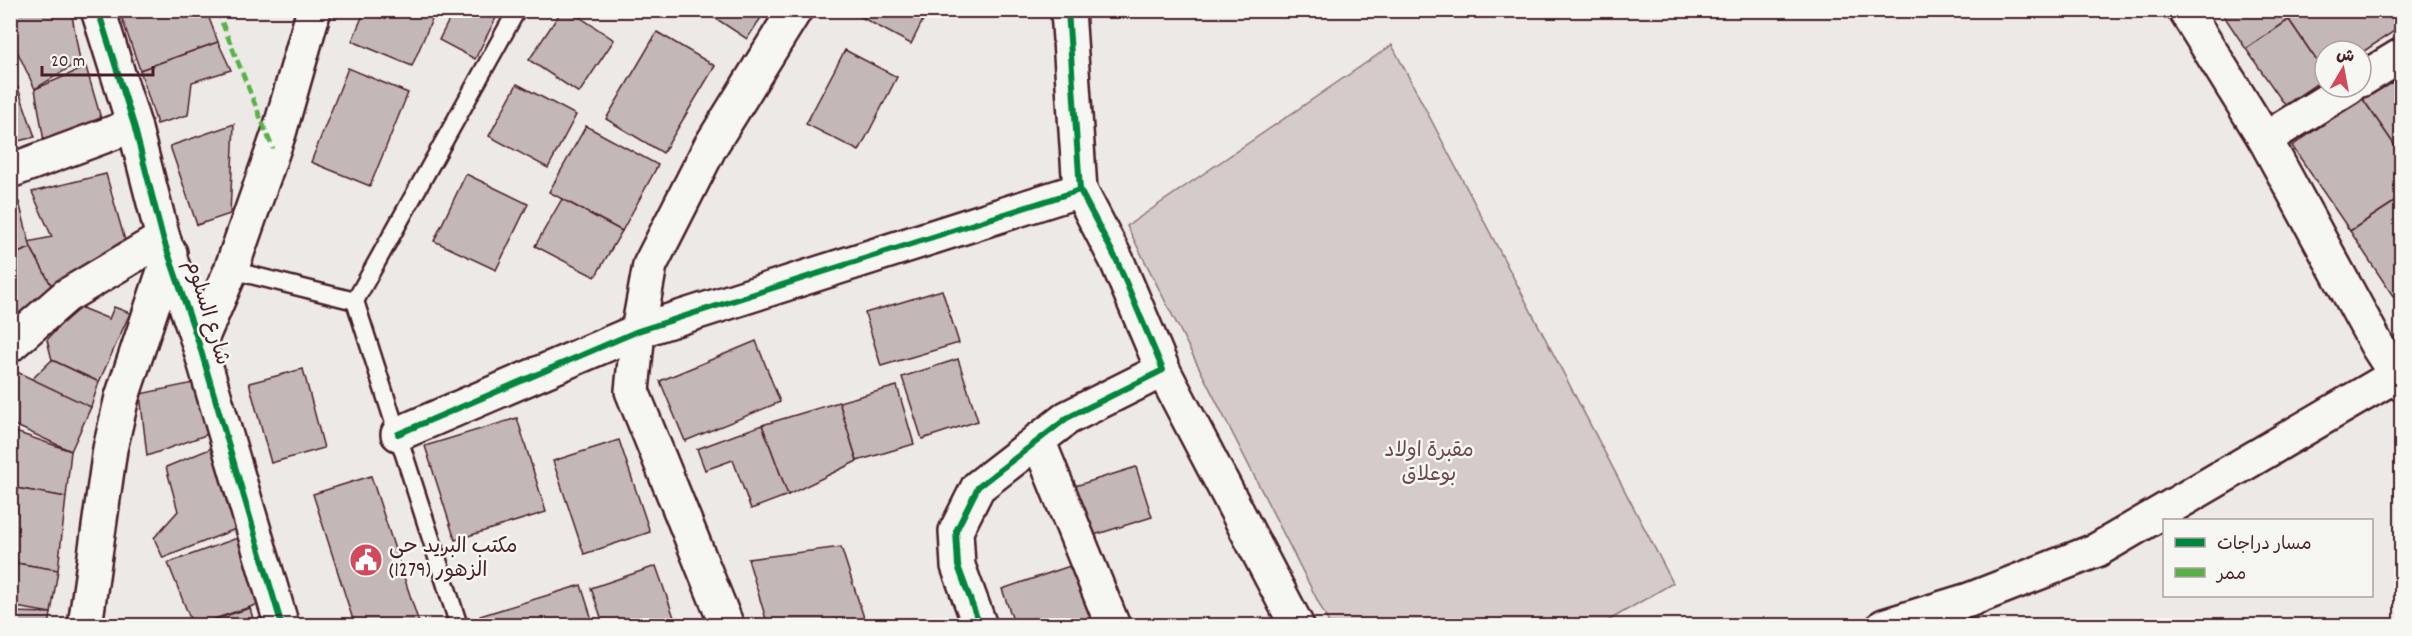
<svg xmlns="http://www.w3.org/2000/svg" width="2412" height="636" font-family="Dekko,'Playpen Sans Arabic',sans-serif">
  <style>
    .green { fill: #d4cbca; stroke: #8f757a; stroke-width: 1.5 }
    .building { fill: #c4b7b7; stroke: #4a1f2b; stroke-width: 1.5 }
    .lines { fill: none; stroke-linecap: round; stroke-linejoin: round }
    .service-casing { stroke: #4a1f2b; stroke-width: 21 }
    .minor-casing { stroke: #4a1f2b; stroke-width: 38 }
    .service { stroke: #f6f6f2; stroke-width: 16 }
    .minor { stroke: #f6f6f2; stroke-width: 33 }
    .quiet { stroke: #57b146; stroke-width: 4.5; stroke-dasharray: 9 4.5; stroke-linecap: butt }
    .cycleway-casing { stroke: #f6f6f2; stroke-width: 10 }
    .cycleway { stroke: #00873e; stroke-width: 6 }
    .labels { text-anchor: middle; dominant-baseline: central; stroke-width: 5; stroke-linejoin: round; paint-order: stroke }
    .street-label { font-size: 21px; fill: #4a1f2b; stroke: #f6f6f2 }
    .park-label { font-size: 21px; fill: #6c4a53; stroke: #f6f6f2 }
    .poi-label { font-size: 21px; fill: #4a1f2b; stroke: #f6f6f2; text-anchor: start }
  </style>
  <rect width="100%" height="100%" fill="#ece9e6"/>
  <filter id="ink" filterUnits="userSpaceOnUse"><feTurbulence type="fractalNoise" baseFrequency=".0167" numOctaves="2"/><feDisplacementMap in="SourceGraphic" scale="12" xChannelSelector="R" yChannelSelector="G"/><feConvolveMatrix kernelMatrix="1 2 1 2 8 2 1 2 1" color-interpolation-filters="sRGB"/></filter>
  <g filter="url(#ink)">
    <!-- green -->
    <path class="green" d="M1392 45 1673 583 1601 625H1330L1127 226Z"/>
    <!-- building -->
    <g class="building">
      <path d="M21 10H71L80 61 35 89 10 36V16Z"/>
      <path d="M119 10H206L218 42 140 70Z"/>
      <path d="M365 10H436L412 66 352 41Z"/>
      <path d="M454 10H500L475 59 439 40Z"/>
      <path d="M562 10H569L614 40 579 93 529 60Z"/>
      <path d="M703 10H766L747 39Z"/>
      <path d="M848 10H928L911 44Z"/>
      <path d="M2220 10H2303L2246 49Z"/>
      <path d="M2303 10H2399L2402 26 2361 53V51H2325V73L2289 20Z"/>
      <path d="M2289 20 2325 73V78L2285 105 2246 49Z"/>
      <path d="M657 32 715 66 663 153 606 119Z"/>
      <path d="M218 42 231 70 192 82 188 115 157 124 140 70Z"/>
      <path d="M845 50 897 77 859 151 806 124Z"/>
      <path d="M10 65 35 137 10 143Z"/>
      <path d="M86 67 102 122 45 147 35 89Z"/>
      <path d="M348 68 408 93 370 186 311 162Z"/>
      <path d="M2402 72V156L2362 98Z"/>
      <path d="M517 84 576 115 548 168 489 136Z"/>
      <path d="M2362 98 2402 156V197L2350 231 2292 146Z"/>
      <path d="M234 124 230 214 197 225 170 146Z"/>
      <path d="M586 126 658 165 622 231 549 192Z"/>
      <path d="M106 174 126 244 51 285 28 242 52 237 32 192Z"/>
      <path d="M466 174 528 204 496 270 434 241Z"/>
      <path d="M2402 197V307L2401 308 2350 231Z"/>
      <path d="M562 199 622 231 595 277 535 246Z"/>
      <path d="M19 202 31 248 10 256V205Z"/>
      <path d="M31 248 51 285 10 331V256Z"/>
      <path d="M942 290 959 343 881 366 865 313Z"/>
      <path d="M77 306 109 319 114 307 130 313 99 382 52 360 47 340Z"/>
      <path d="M756 341 780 402 685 441 660 381Z"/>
      <path d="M958 359 978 421 922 439 902 377Z"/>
      <path d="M52 360 99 382 91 407 28 383Z"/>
      <path d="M303 369 324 448 271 463 249 383Z"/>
      <path d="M15 371 91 407 71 451 10 423V380Z"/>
      <path d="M198 382 214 432 147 456 140 394Z"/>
      <path d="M897 386 914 444 857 461 839 402Z"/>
      <path d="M839 402 857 461 788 495 762 425Z"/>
      <path d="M517 418 546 512 455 540 425 446Z"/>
      <path d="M762 425 788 495 751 509 733 460 705 470 697 449Z"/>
      <path d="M10 430 71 451 66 497 10 487Z"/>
      <path d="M619 440 650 532 584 554 553 461Z"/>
      <path d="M217 446 223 483 238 528 163 558 154 538 178 511 166 467Z"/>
      <path d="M1136 467 1152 517 1091 536 1075 486Z"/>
      <path d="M371 476 420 626H355L313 494Z"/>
      <path d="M10 487 66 497 58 570 10 562Z"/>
      <path d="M243 536 259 604 193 626 168 563Z"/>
      <path d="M841 547 866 624 768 626 748 559Z"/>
      <path d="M10 562 58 570 51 613 10 606Z"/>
      <path d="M1076 564 1096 626H1015L1002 589Z"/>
      <path d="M656 566 677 626H604L591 588Z"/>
      <path d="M581 585 594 626H483L480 616Z"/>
      <path d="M250 608 255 626H195Z"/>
      <path d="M10 612 51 613 49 626H10Z"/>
    </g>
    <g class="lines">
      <!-- service casing -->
      <g class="service-casing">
        <g id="service">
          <path d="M231 270 355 301 517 10"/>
          <path d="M355 301 459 626"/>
        </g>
      </g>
      <!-- minor casing -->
      <g class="minor-casing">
        <g id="minor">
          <path d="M98 10 134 125 163 238 199 344 282 626"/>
          <path d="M2185 10 2265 139 2378 347 2402 384"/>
          <path d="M2361 80 2402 55"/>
          <path d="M2265 139 2349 87"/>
          <path d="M10 171 134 125"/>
          <path d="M199 344 231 270 279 133 314 10"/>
          <path d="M10 345 66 296 163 238"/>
          <path d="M1163 370 1297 626"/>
          <path d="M398 434 638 331 1080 190"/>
          <path d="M1038 440 1113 626"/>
          <path d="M85 626 110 449 122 397 170 253"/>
          <path d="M727 626 632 391 638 331 650 265 710 147 795 10"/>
          <path d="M980 626 958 566 956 531 978 487 1067 418 1163 370 1117 261 1080 190 1068 10"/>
          <path d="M1884 626 1969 600 2097 550 2396 375"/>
        </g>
      </g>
      <!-- service -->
      <use href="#service" class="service"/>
      <!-- minor -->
      <use href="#minor" class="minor"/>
      <!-- quiet -->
      <path class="quiet" d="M217 10 273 149"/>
      <!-- cycleway casing -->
      <g class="cycleway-casing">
        <g id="cycleway">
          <path d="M98 10 134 125 163 238 199 344 282 626"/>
          <path d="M398 434 638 331 1080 190"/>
          <path d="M980 626 958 566 956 531 978 487 1067 418 1163 370 1117 261 1080 190 1068 10"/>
        </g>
      </g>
      <!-- cycleway -->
      <use href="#cycleway" class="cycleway"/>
    </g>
  </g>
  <!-- icons -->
  <defs>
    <g id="civic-disc" transform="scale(1.725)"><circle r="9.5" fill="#d1495b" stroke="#f6f6f2"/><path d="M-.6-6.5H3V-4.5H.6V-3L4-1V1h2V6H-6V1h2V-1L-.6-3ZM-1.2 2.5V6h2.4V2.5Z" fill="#fff"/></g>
  </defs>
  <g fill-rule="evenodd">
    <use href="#civic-disc" x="366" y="560"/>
  </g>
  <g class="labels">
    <!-- street labels -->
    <g class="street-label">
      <text transform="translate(206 313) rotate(73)">شارع السلوم</text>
    </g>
    <!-- park labels -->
    <g class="park-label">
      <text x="1429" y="452">مقبرة اولاد<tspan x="1429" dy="24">بوعلاق</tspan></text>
    </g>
    <!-- poi labels -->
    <g class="poi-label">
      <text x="389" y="548">مكتب البريد حي<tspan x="389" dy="24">الزهور (1279)</tspan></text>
    </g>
  </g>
  <!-- margin -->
  <rect width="2412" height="636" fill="none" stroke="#f6f6f2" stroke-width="36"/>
  <rect x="18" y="18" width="2376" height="600" fill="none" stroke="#4a1f2b" stroke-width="2" filter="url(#ink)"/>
  <!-- legend -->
  <rect x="2163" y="519" width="210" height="78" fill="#f6f6f2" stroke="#b1a0a2" stroke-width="1.5"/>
  <rect x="2175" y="538" width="30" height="9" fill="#00873e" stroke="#b1a0a2" stroke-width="1.5"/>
  <text x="2217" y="549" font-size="18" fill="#4a1f2b">مسار دراجات</text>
  <rect x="2175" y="568" width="30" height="9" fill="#57b146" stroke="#b1a0a2" stroke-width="1.5"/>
  <text x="2217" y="579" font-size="18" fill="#4a1f2b">ممر</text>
  <!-- north arrow -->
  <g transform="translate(2343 69) rotate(10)"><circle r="28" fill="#f6f6f2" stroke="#b1a0a2" stroke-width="1.5"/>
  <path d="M0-4.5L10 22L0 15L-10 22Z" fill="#d1495b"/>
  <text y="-9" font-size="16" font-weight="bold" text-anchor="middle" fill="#4a1f2b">ش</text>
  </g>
  <!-- scale -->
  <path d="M42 66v9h111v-9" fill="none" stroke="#4a1f2b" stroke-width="3"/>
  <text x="51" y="66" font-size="18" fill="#4a1f2b" stroke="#f6f6f2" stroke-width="4.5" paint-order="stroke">20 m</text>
</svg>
